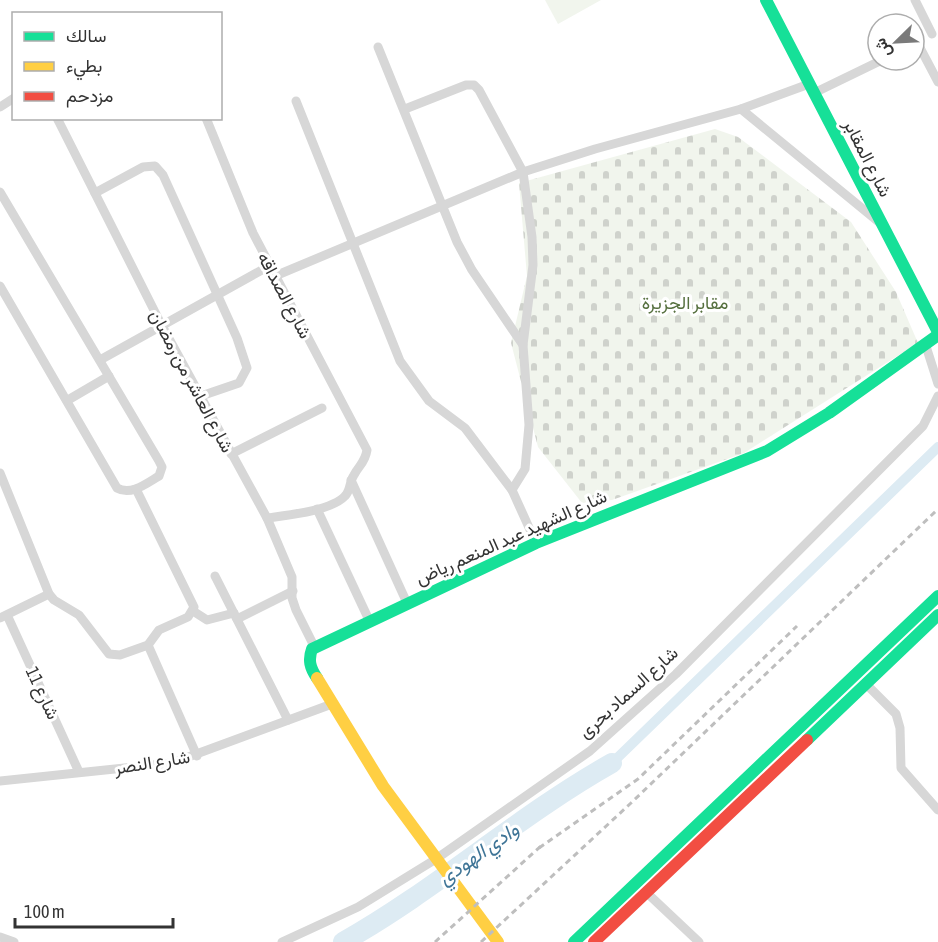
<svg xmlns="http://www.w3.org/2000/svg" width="938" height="942" font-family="'Asap Condensed',Vazirmatn,sans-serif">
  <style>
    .grass { fill: #f1f5ed }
    .cemetery { fill: url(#cemetery-stones) }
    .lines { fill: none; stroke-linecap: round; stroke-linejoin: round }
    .canal { stroke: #ddebf3; stroke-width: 10 }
    .river { stroke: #ddebf3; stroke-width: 20 }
    .street { stroke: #d7d7d7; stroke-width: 9 }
    .fast { stroke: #16e098; stroke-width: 12 }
    .slow { stroke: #ffcf43; stroke-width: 12 }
    .jam { stroke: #f24e42; stroke-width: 12 }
    .rail { stroke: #bebebe; stroke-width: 3; stroke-dasharray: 6 4.5; stroke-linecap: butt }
    .labels { text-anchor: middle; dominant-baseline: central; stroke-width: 6; stroke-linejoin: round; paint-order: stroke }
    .street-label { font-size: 18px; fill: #333; stroke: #fff }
    .park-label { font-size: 18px; fill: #56703f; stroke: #fff }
    .water-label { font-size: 20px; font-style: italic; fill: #3f7597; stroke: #fff }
  </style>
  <defs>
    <pattern id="cemetery-stones" width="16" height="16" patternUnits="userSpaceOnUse" patternTransform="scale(1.5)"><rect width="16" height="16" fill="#f1f5ed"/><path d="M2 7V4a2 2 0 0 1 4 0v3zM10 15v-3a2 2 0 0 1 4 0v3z" fill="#cfd2cc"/></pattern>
  </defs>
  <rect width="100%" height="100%" fill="#fff"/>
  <!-- grass -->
  <path class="grass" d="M545 0H601L558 24Z"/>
  <!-- cemetery -->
  <path class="cemetery" d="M715 129 738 137 851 222 896 292 918 343 744 453 612 500 582 503 538 447 511 343 527 276 519 183Z"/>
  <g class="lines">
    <!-- canal -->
    <path class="canal" d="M612 763 938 447"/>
    <!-- river -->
    <path class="river" d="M343 942C437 889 518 816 612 763"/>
    <!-- street -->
    <g class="street">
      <path d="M915 0 932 34"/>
      <path d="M917 42 938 82"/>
      <path d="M378 47 457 242 472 270 523 345"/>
      <path d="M814 93 882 60"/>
      <path d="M296 101 400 361 429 401 465 428 512 490"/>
      <path d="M0 107 14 98"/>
      <path d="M405 109 466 85H474L479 90 523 172 532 237 533 265 523 345 529 425 525 469 512 490 536 543"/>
      <path d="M741 109 880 223"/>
      <path d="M57 118 161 324 267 518 292 577V598L296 610 314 646"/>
      <path d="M206 118 253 233 367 450C365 463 359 465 354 475 349 482 351 490 345 496 331 511 288 515 267 518"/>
      <path d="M0 192 159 461 162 467 159 476C147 483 131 496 117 488L0 286"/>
      <path d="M95 193 143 167 155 166 163 175 237 338 247 368 239 383 201 396"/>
      <path d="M275 276 523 172 595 149 741 109 809 84"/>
      <path d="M925 343 938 384"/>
      <path d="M100 360 269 266"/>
      <path d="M68 400 109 376"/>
      <path d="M231 454 322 408"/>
      <path d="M0 473 49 594 54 600 79 615 109 654 120 655 148 645 159 630 188 617 194 607 136 489"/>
      <path d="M351 480 407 603"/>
      <path d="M317 509 369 620"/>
      <path d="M215 576 288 720"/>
      <path d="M193 611 207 620 234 613"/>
      <path d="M7 615 79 772"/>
      <path d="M0 618 49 594"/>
      <path d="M237 619 293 591"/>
      <path d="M148 645 197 756"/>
      <path d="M866 684 896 714 900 728 901 768 938 810"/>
      <path d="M0 781 172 763 332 704"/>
      <path d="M647 893 699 942"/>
      <path d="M0 937 14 942"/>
      <path d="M282 942 358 907 436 859 590 751 676 674 923 426 938 396"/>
    </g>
    <!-- fast -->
    <g class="fast">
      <path d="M766 0 938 332"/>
      <path d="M317 678C310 668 308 660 312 649L536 543 767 451 829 413 938 335"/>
      <path d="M807 740 938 615"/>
      <path d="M574 942 938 596"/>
    </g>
    <!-- slow -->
    <path class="slow" d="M317 678 383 786 498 942"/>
    <!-- jam -->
    <path class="jam" d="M594 942 807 740"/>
    <!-- rail -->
    <g class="rail">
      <path d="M539 848 638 779 797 626"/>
      <path d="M435 942 541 846"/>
      <path d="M481 942 631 803 938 509"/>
    </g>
  </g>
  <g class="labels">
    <!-- street labels -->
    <g class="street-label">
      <text transform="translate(868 158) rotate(63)">شارع المقابر</text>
      <text transform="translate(285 295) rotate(62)">شارع الصداقه</text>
      <text transform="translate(192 381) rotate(62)">شارع العاشر من رمضان</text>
      <text transform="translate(511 537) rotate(-24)">شارع الشهيد عبد المنعم رياض</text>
      <text transform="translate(628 692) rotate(-42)">شارع السماد بحرى</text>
      <text transform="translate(43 693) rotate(65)">شارع 11</text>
      <text transform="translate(152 762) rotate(-9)">شارع النصر</text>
    </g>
    <!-- park labels -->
    <g class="park-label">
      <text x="685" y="302">مقابر الجزيرة</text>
    </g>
    <!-- water labels -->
    <g class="water-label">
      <text transform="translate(478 853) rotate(-35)">وادي الهودي</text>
    </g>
  </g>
  <!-- legend -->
  <rect x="12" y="12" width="210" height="108" fill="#ffffff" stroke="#adadad" stroke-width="1.5"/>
  <rect x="24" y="32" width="30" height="9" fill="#16e098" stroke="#adadad" stroke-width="1.5"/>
  <text x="66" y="42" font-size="18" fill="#333333">سالك</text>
  <rect x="24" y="62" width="30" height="9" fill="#ffcf43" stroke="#adadad" stroke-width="1.5"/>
  <text x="66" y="72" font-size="18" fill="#333333">بطيء</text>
  <rect x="24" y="92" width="30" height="9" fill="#f24e42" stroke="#adadad" stroke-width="1.5"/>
  <text x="66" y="102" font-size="18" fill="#333333">مزدحم</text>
  <!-- north arrow -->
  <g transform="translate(896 42) rotate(246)"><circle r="28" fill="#ffffff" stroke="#adadad" stroke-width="1.5"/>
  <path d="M0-4.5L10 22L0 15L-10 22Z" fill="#7a7a7a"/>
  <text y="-9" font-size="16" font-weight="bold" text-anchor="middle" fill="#333333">ش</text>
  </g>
  <!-- scale -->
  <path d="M15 918v9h158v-9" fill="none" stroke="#333333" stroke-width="3"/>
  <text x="24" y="918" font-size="18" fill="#333333" stroke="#ffffff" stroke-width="4.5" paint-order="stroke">100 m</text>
</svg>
